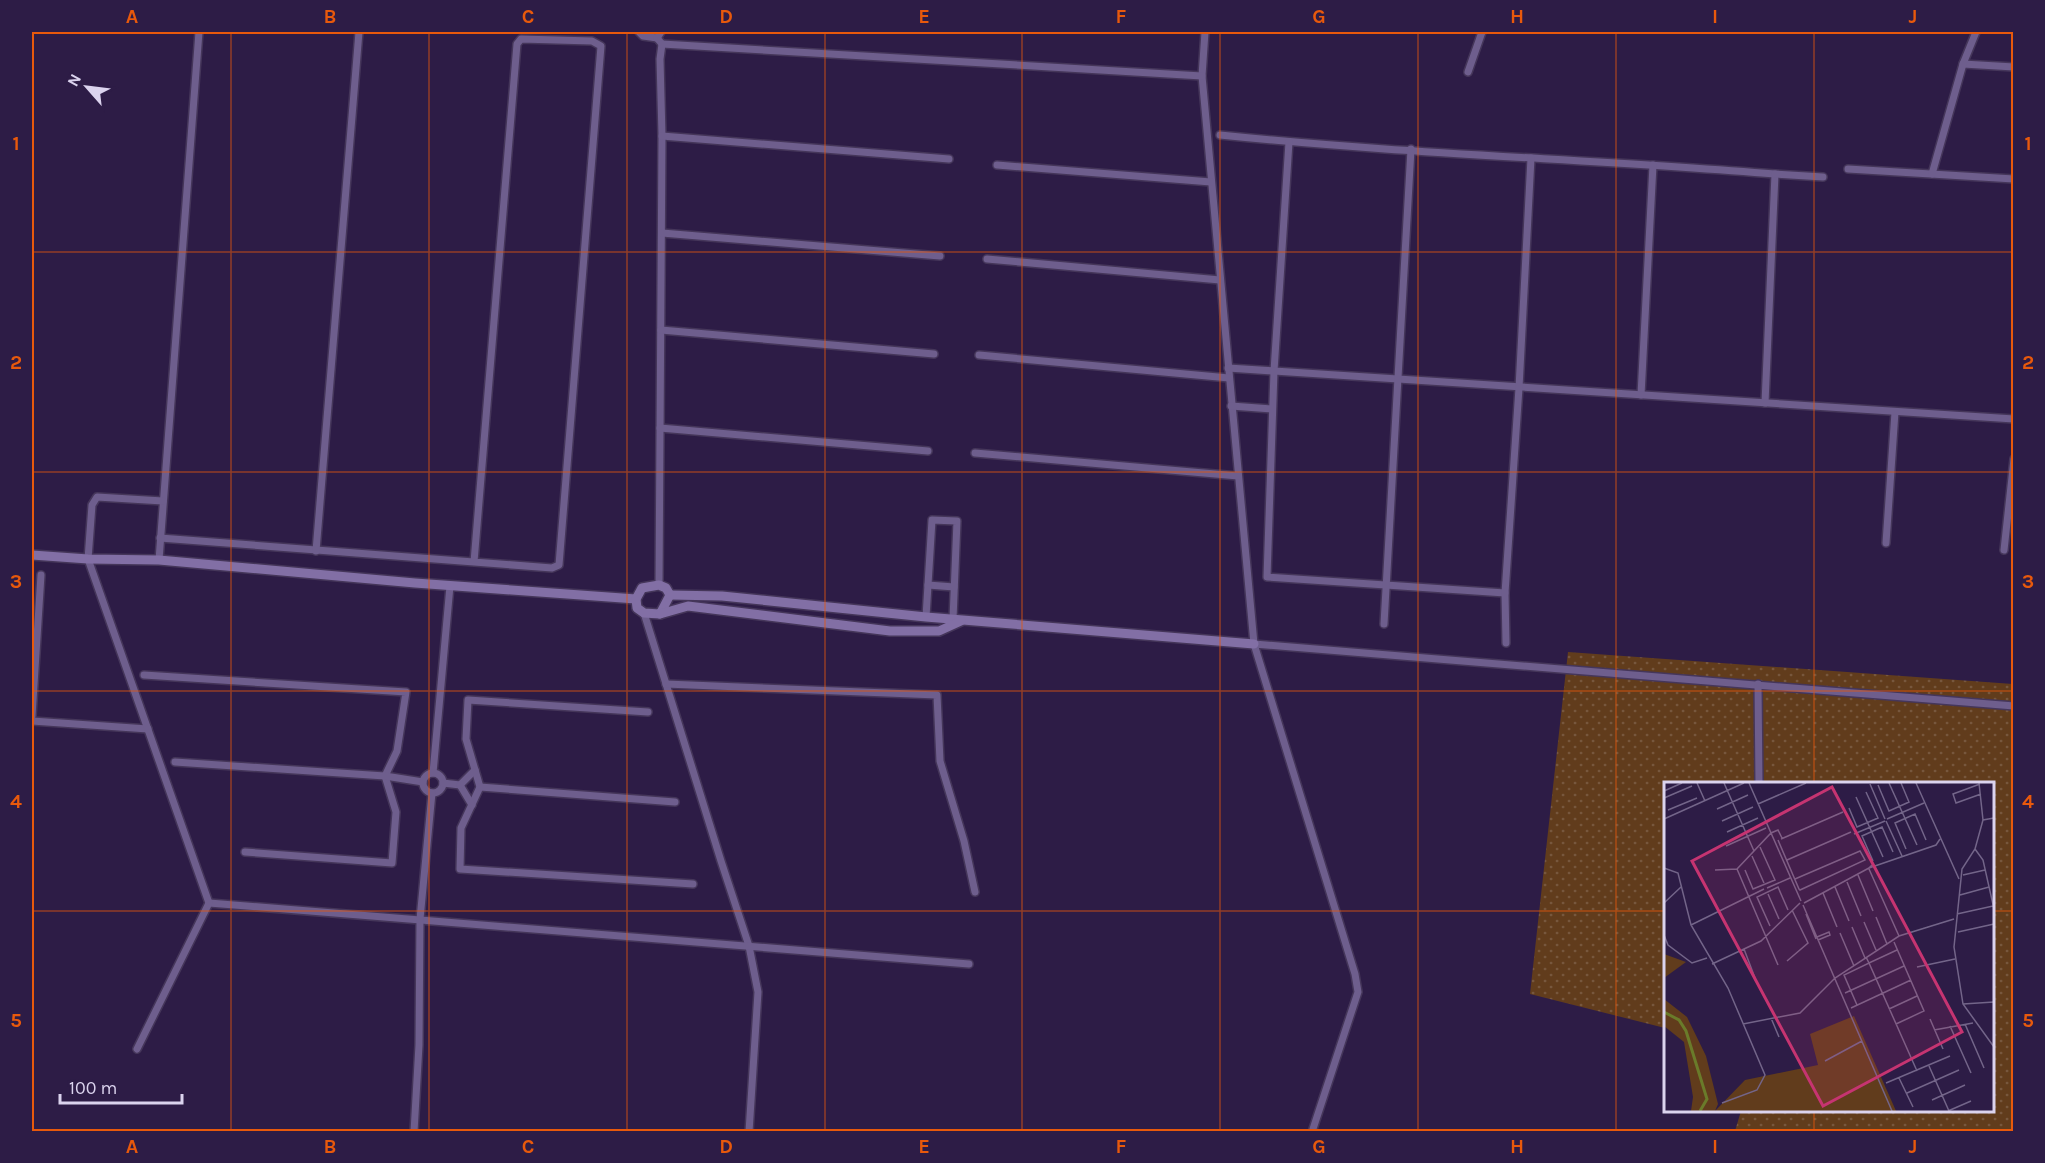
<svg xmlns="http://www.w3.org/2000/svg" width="2045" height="1163" font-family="Karla,sans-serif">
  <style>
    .grass { fill: url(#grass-dots) }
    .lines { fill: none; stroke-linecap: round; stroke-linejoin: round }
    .street-casing { stroke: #45365a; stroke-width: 10 }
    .secondary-casing { stroke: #45365a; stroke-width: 12 }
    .street { stroke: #6e5e8d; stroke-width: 7 }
    .secondary { stroke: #826fa5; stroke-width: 9 }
    .grid { fill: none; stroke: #e8590c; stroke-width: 1.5; stroke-opacity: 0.55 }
    .inset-river { fill: none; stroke: #6a7b2a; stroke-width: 3 }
    .inset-road { fill: none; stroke: #736589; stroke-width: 1.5 }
    .view { fill: #c63471; fill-opacity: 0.15; stroke: #c63471; stroke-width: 3 }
    .inset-edge { fill: none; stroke: #dbd3ee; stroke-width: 3 }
    .neatline { fill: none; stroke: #e8590c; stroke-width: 2 }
    .grid-label { font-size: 20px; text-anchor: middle; font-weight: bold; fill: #e8590c }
  </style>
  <defs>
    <pattern id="grass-dots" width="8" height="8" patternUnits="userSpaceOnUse" patternTransform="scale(1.5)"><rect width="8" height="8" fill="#613c1c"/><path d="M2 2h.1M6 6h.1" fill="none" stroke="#77573d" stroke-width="1.8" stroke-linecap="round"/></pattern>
  </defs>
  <rect width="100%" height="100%" fill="#2d1c46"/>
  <!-- grass -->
  <path class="grass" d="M1568 652 2013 684V1131H1735L1741 1111 1992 1110V784H1666L1665 1028 1530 994Z"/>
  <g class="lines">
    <!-- street casing -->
    <g class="street-casing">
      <g id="street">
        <path d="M639 32 643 36 657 38 661 32"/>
        <path d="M1205 32 1202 76 1254 644 1355 974 1358 992 1312 1132"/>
        <path d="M657 38 662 44 660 59 662 136 659 585"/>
        <path d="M662 44 1202 76"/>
        <path d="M1963 64 2014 67"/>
        <path d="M1468 72 1482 32"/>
        <path d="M1220 135C1404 154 1590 159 1775 174L1765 403"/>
        <path d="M662 136 949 159"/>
        <path d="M997 165 1211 182"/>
        <path d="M1848 169 2014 179"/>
        <path d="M1775 174 1823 177"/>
        <path d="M1932 174 1963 64 1976 32"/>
        <path d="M662 233 940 256"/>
        <path d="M987 259 1220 280"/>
        <path d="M661 330 934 354"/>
        <path d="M979 355 1229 378"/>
        <path d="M1228 368 1274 371 1289 142"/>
        <path d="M1641 395 1653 165"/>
        <path d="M1231 406 1272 409"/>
        <path d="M660 428 928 451"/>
        <path d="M975 453 1238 476"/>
        <path d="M160 538 552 568 559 565 601 46 592 41 521 39 517 44 474 562"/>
        <path d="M1886 543 1895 412"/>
        <path d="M2004 550 2014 459"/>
        <path d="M316 551 359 32"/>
        <path d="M159 560 199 32"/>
        <path d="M928 585 954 587"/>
        <path d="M1505 593 1267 577 1274 371 2014 419"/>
        <path d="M644 613 721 861 749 946 758 992 749 1132"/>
        <path d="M926 617 932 520 957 521 953 619"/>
        <path d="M1384 624 1411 149"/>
        <path d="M1506 643 1505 593 1519 388 1531 158"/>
        <path d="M1254 644 2014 706"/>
        <path d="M144 675 406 692 397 751 385 776 396 812 392 863 245 852"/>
        <path d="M666 684 937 695 940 761 964 841 975 892"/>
        <path d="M1758 684 1759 784"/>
        <path d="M648 712 468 700 466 739 480 787 461 828 460 869 693 884"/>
        <path d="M32 716 41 575"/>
        <path d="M32 721 148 729"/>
        <path d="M175 762 385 776 423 782"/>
        <path d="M433 773 450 586"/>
        <circle cx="433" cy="783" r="10"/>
        <path d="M443 783 460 785"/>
        <path d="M460 785 472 805"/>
        <path d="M460 785 475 770"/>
        <path d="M480 787 675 802"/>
        <path d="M209 903 969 964"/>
        <path d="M137 1049 209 903 88 559 92 505 97 497 163 501"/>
        <path d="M414 1132 419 1045 420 919 432 793"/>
      </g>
    </g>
    <!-- secondary casing -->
    <g class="secondary-casing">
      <g id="secondary">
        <path d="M32 555 88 559 159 560 415 583 636 599"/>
        <path d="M659 585 666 588 670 595 660 614 644 613 637 608 636 599 642 588Z"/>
        <path d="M670 595 722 596 926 617 1254 644"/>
        <path d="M660 614 688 606 890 631H939L961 621"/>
      </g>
    </g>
    <!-- street -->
    <use href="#street" class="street"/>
    <!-- secondary -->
    <use href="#secondary" class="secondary"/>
  </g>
  <!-- grid -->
  <path class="grid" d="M231 32V1132M429 32V1132M627 32V1132M825 32V1132M1022 32V1132M1220 32V1132M1418 32V1132M1616 32V1132M1814 32V784M32 252H2014M32 472H2014M32 691H2014M32 911H1666M1992 911H2014M1814 1110V1132"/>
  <!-- overview -->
  <g transform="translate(1664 782)">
    <rect width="330" height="330" fill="#2d1c46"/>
    <path d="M190 234 232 329H51L81 298 154 283 146 252Z" fill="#613c1c"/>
    <path d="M0 172 22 180 0 196ZM0 217 23 235 42 274 54 322 51 329H27L29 315 20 260 0 244Z" fill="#613c1c"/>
    <path class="inset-river" d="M0 230 15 238 22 249 43 317 36 329"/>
    <path class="inset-road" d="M33 1 41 19M60 1 90 69M85 1 137 119M225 1 253 63M252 1 295 97M315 1 319 38M206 2 221 37M316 2 289 12 292 21 317 12M214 3 225 29 245 20 237 1M0 9 18 1M192 15 219 75M0 16 28 4M94 22 142 1M185 26 193 45 214 36 202 10M53 27 84 13M4 28 33 16M330 36 319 38 311 67 298 87 290 165 299 222 330 265M0 37 80 1M223 37 260 21M58 39 89 25M222 39 238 74M63 50 94 36M190 52 221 39M117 57 179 30M114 58 135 107 136 108 201 78 196 69 131 97M62 64 102 46M242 67 231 41 251 32 262 58M311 67 319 78 330 127M88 74 100 101M123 78 187 50M209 79 198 54 218 45 229 70M208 83 205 86 272 63 276 57M0 86 14 91 27 143 64 206 101 293 93 308 58 321M73 87 114 183M205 87 235 154M51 88 73 87 107 51 114 48 118 56M81 88 89 107 111 98 96 65M194 93 209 129M299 93 321 88M183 100 197 134M171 105 185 139M103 106 126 96M159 111 173 145M104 112 115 137M296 113 325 105M0 121 17 105M140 121 205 86M139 123 228 329M142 132 152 157M293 132 329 124M212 135 223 162M200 140 212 168M27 143 100 107M106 144 93 115 114 105 124 128M188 145 201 176M294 150 330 142M176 151 190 184M0 153 4 163 28 181 43 176M153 155 165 150 166 153 154 158M230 160 260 229 232 242M80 167 91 196M202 175 205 181 233 168M123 179 144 161 128 128M48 182 97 159 136 121M253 185 291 177M181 211 240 184M299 222 330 220M193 223 180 193 205 181 253 289M187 226 247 198M225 227 253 214M107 236 115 255M266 237 279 267M79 242 136 231 171 196 235 154 290 137M301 242 320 286M286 244 307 291M270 248 309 241M161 279 198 259M265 284 285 329M235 296 249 325M222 301 286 274M243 311 295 288M268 318 301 303M284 329 307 319"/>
    <path class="view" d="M168 5 298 250 159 324 28 79Z"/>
    <rect width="330" height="330" class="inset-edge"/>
  </g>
  <!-- border -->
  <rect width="2045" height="1163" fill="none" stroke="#2d1c46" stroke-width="66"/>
  <!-- north arrow -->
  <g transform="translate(87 87) rotate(298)" stroke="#2d1c46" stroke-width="4.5" paint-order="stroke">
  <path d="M0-4.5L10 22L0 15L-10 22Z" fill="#dbd3ee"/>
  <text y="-9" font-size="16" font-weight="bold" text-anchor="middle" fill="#dbd3ee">N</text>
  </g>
  <!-- scale -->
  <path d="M60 1094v9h122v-9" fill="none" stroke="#dbd3ee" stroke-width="3"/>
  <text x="69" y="1094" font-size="18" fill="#dbd3ee" stroke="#2d1c46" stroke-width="4.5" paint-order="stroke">100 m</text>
  <rect x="33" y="33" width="1979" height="1097" class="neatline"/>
  <g class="grid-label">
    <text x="132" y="23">A</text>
    <text x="330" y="23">B</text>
    <text x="528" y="23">C</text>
    <text x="726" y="23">D</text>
    <text x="924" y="23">E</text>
    <text x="1121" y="23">F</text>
    <text x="1319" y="23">G</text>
    <text x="1517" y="23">H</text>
    <text x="1715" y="23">I</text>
    <text x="1913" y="23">J</text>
    <text x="16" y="150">1</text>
    <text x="2028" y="150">1</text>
    <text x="16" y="369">2</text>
    <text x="2028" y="369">2</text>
    <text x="16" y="588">3</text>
    <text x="2028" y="588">3</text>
    <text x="16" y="808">4</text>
    <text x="2028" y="808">4</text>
    <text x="16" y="1027">5</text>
    <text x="2028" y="1027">5</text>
    <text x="132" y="1153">A</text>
    <text x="330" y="1153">B</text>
    <text x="528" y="1153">C</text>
    <text x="726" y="1153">D</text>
    <text x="924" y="1153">E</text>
    <text x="1121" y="1153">F</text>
    <text x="1319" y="1153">G</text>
    <text x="1517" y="1153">H</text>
    <text x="1715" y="1153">I</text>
    <text x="1913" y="1153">J</text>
  </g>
</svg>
